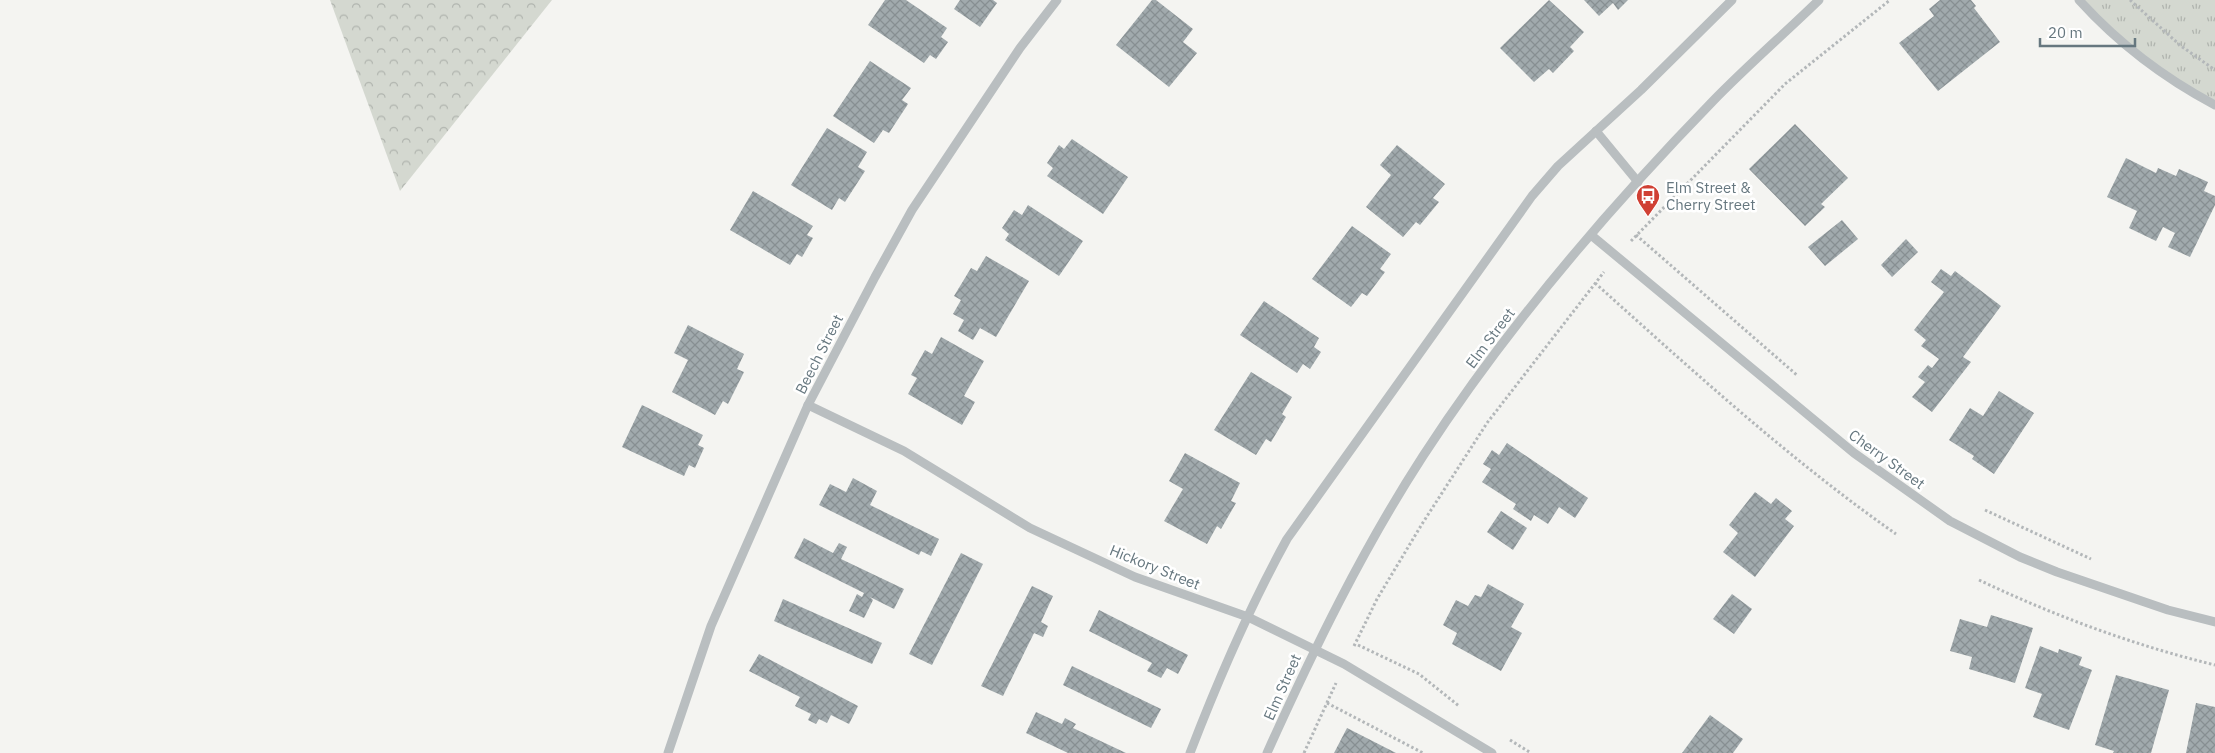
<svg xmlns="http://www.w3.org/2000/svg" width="2215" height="753" font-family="'IBM Plex Sans',sans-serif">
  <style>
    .forest { fill: url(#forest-crowns) }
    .park { fill: url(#park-tufts) }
    .building { fill: url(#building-cross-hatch) }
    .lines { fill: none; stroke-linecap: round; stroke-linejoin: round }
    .path { stroke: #b3b7b9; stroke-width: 3; stroke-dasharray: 2.5 2.5; stroke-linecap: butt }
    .minor { stroke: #b9bec0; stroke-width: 9 }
    .labels { text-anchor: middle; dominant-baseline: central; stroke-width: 5; stroke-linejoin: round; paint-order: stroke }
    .poi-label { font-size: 15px; fill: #66777f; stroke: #fff; text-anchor: start }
    .street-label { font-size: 15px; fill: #66777f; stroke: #fff }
  </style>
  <defs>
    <pattern id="forest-crowns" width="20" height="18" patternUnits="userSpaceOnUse" patternTransform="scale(1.25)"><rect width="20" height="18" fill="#d4d8d0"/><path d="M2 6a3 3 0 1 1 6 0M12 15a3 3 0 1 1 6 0" fill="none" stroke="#b0b4ae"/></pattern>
    <pattern id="park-tufts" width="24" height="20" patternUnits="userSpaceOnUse" patternTransform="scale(1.25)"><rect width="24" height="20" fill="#d4d8d0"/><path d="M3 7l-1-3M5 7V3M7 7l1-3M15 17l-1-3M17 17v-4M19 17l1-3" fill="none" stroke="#b0b4ae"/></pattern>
    <pattern id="building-cross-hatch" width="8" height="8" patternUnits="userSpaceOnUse" patternTransform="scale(1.25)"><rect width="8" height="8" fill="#a1aaad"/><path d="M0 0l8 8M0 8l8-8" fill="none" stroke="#878f92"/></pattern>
  </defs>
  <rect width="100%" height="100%" fill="#f4f4f1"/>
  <!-- forest -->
  <path class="forest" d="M330 0H552L400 191Z"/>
  <!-- park -->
  <path class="park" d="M2079 0H2215V105L2132 51Z"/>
  <!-- building -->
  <g class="building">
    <path d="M885 0H906L947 28 941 37 948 42 936 59 930 55 924 63 868 25Z"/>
    <path d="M960 0H993L997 3 980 27 954 9Z"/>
    <path d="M1152 0H1156L1193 29 1183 42 1197 53 1169 87 1116 45Z"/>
    <path d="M1549 0 1584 32 1570 47 1574 51 1553 73 1549 69 1534 82 1500 48Z"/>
    <path d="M1584 0H1628L1618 10 1613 3 1599 16Z"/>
    <path d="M1940 0H1971L1976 6 1974 8 2000 42 1938 91 1899 43 1934 16 1929 9Z"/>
    <path d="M870 61 911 88 902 100 908 104 889 133 883 130 874 143 833 116Z"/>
    <path d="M1795 124 1848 178 1821 204 1825 207 1805 226 1749 169Z"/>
    <path d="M827 128 867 152 858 167 865 171 845 202 839 198 832 210 791 185Z"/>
    <path d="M1072 139 1128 177 1103 214 1047 176 1053 168 1047 163 1059 145 1064 149Z"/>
    <path d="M1397 145 1445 184 1433 198 1439 202 1420 225 1416 222 1403 237 1366 207 1391 175 1380 165Z"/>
    <path d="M2126 158 2156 173 2158 168 2176 176 2179 169 2208 182 2204 191 2215 196V205L2190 257 2168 247 2175 233 2163 227 2156 241 2129 228 2137 211 2107 197Z"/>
    <path d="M753 191 813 226 807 235 813 238 802 257 797 254 790 265 730 230Z"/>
    <path d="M1028 205 1083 241 1059 276 1005 240 1009 234 1002 228 1014 210 1022 215Z"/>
    <path d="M1842 220 1858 239 1825 266 1808 247Z"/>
    <path d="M1352 226 1391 254 1380 269 1385 272 1367 296 1362 293 1351 307 1312 279Z"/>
    <path d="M1906 239 1918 252 1892 277 1881 265Z"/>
    <path d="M986 256 1029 281 996 337 980 328 973 340 958 331 964 320 953 314 961 300 954 296 971 268 977 271Z"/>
    <path d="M1941 269 1951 276 1955 271 2001 306 1963 357 1971 362 1932 412 1912 397 1925 382 1918 377 1928 365 1932 368 1939 359 1921 346 1926 340 1914 330 1944 292 1931 282Z"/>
    <path d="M1264 301 1319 338 1314 347 1321 352 1310 369 1303 364 1297 373 1240 335Z"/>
    <path d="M688 325 744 354 737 369 744 372 728 404 723 401 715 415 672 392 688 360 674 353Z"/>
    <path d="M941 337 984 361 964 396 975 402 962 425 908 394 917 378 911 375 925 350 932 354Z"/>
    <path d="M1251 372 1292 397 1282 414 1286 417 1271 442 1266 439 1256 455 1214 430Z"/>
    <path d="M1999 391 2034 413 1994 474 1972 459 1974 456 1949 440 1970 408 1983 416Z"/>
    <path d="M642 405 703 435 698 445 704 448 695 468 689 465 684 476 622 447Z"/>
    <path d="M1507 443 1588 498 1575 518 1559 507 1548 524 1534 515 1531 521 1513 509 1516 504 1482 482 1491 469 1483 464 1492 450 1499 455Z"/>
    <path d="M1185 453 1240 483 1231 501 1236 503 1221 529 1217 526 1207 544 1164 521 1183 489 1169 481Z"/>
    <path d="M853 478 877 491 870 505 939 539 931 556 921 551 919 555 819 505 830 484 846 492Z"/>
    <path d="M1755 492 1771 504 1776 498 1792 511 1785 519 1794 526 1755 577 1723 552 1738 533 1729 525Z"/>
    <path d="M1501 511 1527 528 1513 550 1487 532Z"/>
    <path d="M804 538 833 553 839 543 847 547 841 559 904 589 894 609 870 597 873 600 864 618 849 611 857 594 862 597 864 593 794 558Z"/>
    <path d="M961 553 983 564 932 665 909 654Z"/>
    <path d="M1488 584 1524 604 1511 627 1522 633 1501 671 1452 644 1457 633 1443 625 1456 600 1468 606 1475 595 1481 597Z"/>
    <path d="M1032 586 1053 596 1041 622 1048 626 1043 637 1034 633 1003 696 981 686Z"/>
    <path d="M1732 594 1752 609 1734 634 1713 619Z"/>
    <path d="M783 599 882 643 872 664 774 621Z"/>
    <path d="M1099 610 1188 655 1178 674 1167 668 1161 678 1147 671 1152 663 1089 631Z"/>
    <path d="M1991 615 2033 628 2015 683 1969 669 1972 657 1950 651 1960 619 1987 627Z"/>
    <path d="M2040 646 2058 653 2059 649 2082 657 2079 665 2092 670 2069 730 2033 717 2042 694 2025 688Z"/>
    <path d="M759 654 858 706 849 724 831 715 827 723 819 719 816 724 808 720 811 714 795 706 800 697 749 671Z"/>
    <path d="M1072 666 1161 709 1151 728 1063 685Z"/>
    <path d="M2116 675 2169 690 2151 753H2113L2114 751 2095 745Z"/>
    <path d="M2196 703 2215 707V753H2186Z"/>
    <path d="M1036 712 1062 724 1065 718 1076 724 1073 728 1126 753H1068L1026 733Z"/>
    <path d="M1710 715 1743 739 1733 753H1682Z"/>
    <path d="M1347 728 1396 753H1334Z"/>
  </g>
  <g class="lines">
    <!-- path -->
    <g class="path">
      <path d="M2130 0 2181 46 2215 70"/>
      <path d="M1636 235 1798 376"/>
      <path d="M1631 241 1785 84 1890 0"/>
      <path d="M1595 283C1692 370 1789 459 1896 534"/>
      <path d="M1985 510 2091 559"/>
      <path d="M1979 580C2055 616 2133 645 2215 665"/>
      <path d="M1358 645 1419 674 1459 706"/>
      <path d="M1354 646 1377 599 1422 524 1487 423 1604 272"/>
      <path d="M1327 703 1423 753"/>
      <path d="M1510 740 1531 753"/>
      <path d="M1304 753 1336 683"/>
    </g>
    <!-- minor -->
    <g class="minor">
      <path d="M2079 0C2118 43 2164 78 2215 105"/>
      <path d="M1596 131 1638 182"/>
      <path d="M1591 235 1854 453 1950 521 2020 557 2057 572 2168 610 2215 622"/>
      <path d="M808 405 904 451 1030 528 1135 577 1248 617 1344 664 1492 753"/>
      <path d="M668 753 711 626 808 405 875 277 912 210 1020 48 1057 0"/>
      <path d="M1190 753C1218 680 1249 608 1287 539L1532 196 1558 166 1641 90 1732 0"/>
      <path d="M1267 753C1313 651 1362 550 1423 456 1506 328 1607 210 1713 101 1747 66 1784 34 1819 0"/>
    </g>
  </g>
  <!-- icons -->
  <defs>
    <g id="bus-pin" transform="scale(1.25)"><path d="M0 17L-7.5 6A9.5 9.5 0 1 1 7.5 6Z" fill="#d04034" stroke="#fff"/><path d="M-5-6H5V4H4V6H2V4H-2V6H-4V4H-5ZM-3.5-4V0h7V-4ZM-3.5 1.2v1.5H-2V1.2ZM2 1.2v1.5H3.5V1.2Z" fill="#fff"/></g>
  </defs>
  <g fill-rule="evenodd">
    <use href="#bus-pin" x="1648" y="196"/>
  </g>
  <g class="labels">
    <!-- poi labels -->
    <g class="poi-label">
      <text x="1666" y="187">Elm Street &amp;<tspan x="1666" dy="17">Cherry Street</tspan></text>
    </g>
    <!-- street labels -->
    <g class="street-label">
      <text transform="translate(1490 338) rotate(-53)">Elm Street</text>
      <text transform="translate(819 354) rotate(-63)">Beech Street</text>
      <text transform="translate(1887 459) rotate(36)">Cherry Street</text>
      <text transform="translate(1155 567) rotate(22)">Hickory Street</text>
      <text transform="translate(1282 687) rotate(-66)">Elm Street</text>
    </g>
  </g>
  <!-- scale -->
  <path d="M2040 38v8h95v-8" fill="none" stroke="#66777f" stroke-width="2.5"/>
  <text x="2048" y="38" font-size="15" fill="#66777f" stroke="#ffffff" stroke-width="4" paint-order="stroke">20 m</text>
</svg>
